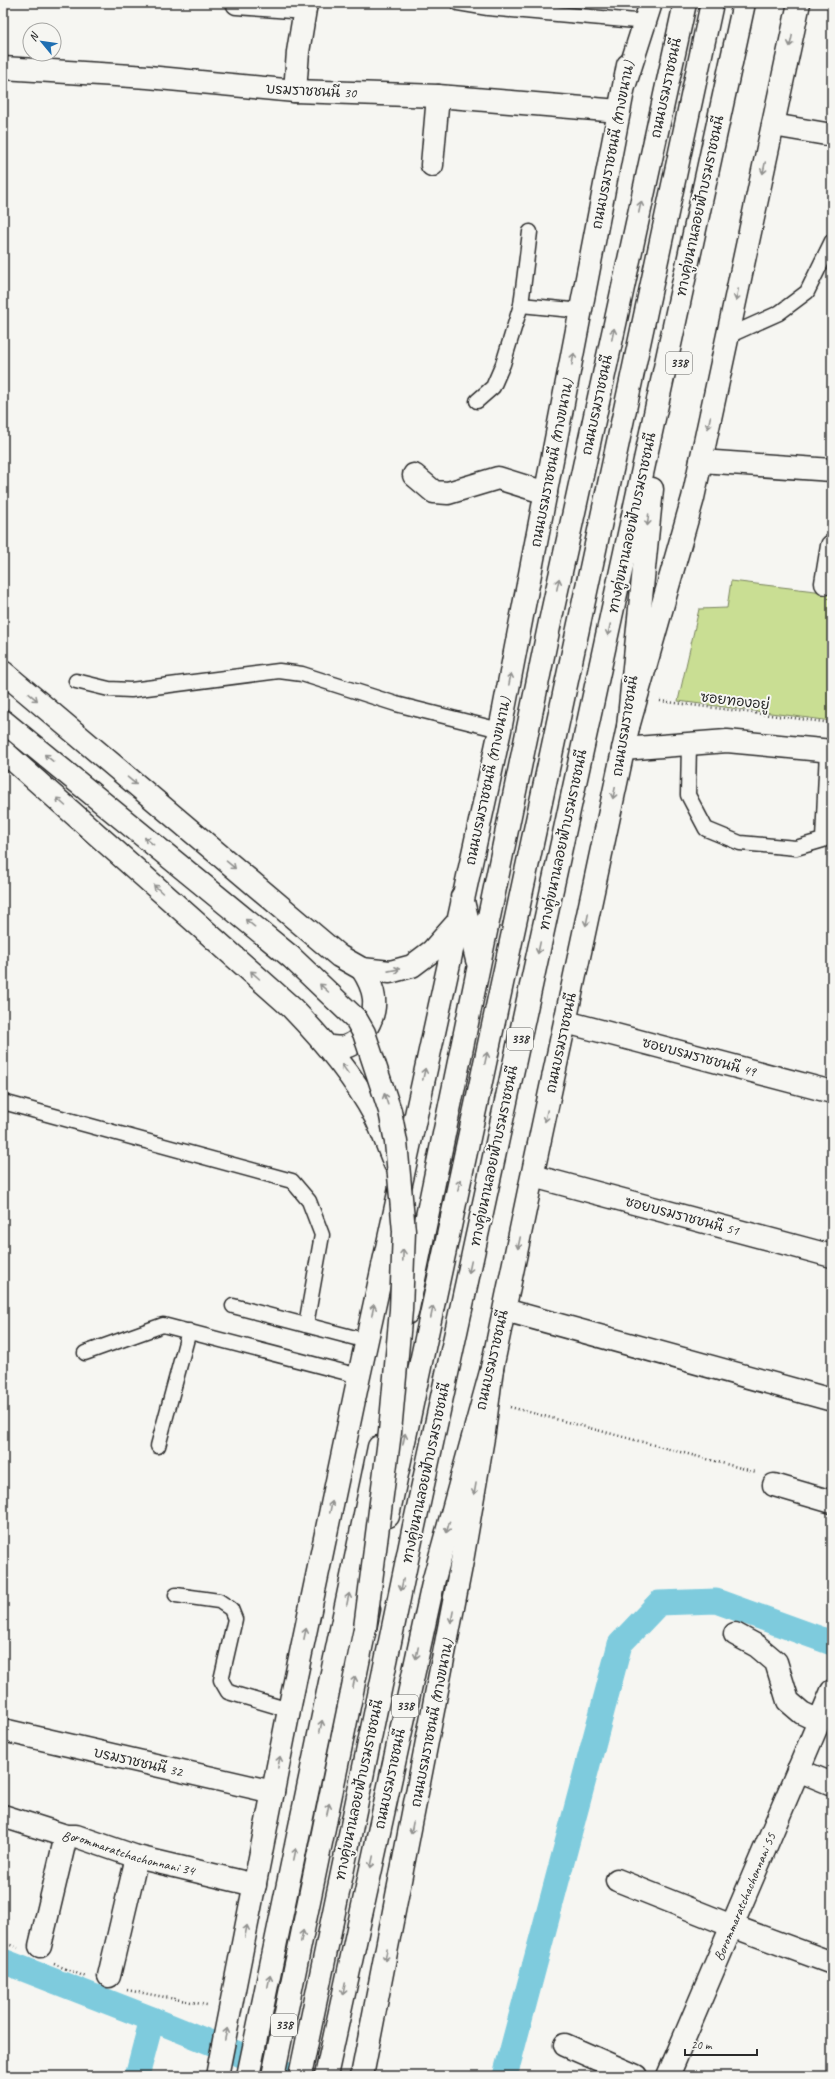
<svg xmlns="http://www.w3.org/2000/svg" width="835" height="2079" font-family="Caveat,'Playpen Sans Thai',sans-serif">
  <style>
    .green { fill: #c9de93; stroke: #7a845f }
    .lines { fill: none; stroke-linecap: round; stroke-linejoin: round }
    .canal { stroke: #7ecbdd; stroke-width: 25 }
    .service-casing { stroke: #2b2b2b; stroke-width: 17 }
    .minor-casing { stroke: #2b2b2b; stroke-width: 25 }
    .secondary-casing { stroke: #2b2b2b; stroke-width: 25 }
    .primary-casing { stroke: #2b2b2b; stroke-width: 25 }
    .motorway-casing { stroke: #2b2b2b; stroke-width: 25 }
    .path { stroke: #2b2b2b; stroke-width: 2.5; stroke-dasharray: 1 3; stroke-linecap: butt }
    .service { stroke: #f6f6f2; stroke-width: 14 }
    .minor { stroke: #f6f6f2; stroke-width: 22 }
    .secondary { stroke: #f6f6f2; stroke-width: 22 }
    .primary { stroke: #f6f6f2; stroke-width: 22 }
    .motorway { stroke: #f6f6f2; stroke-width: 22 }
    .motorway-bridge-casing { stroke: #2b2b2b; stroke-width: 25; stroke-linecap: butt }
    .motorway-bridge { stroke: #f6f6f2; stroke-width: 22 }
    .oneway { stroke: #90908e }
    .labels { text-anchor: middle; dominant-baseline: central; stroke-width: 4; stroke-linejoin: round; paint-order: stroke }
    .shield { fill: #f6f6f2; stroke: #686867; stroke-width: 1 }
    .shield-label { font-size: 13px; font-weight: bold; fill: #2b2b2b }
    .street-label { font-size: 14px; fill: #2b2b2b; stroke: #f6f6f2 }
  </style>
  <rect width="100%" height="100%" fill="#f6f6f2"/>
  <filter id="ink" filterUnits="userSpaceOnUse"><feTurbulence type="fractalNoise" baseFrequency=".025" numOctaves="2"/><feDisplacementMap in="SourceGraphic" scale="8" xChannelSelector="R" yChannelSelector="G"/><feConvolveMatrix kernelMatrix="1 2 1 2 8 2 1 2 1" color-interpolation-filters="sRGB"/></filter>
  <g filter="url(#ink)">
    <!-- green -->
    <path class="green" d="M731 581 832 593V721L678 701 699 609 727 608Z"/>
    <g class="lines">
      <!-- canal -->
      <g class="canal">
        <path d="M3 1961 152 2019"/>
        <path d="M137 2076 152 2019 293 2076"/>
        <path d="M505 2076 620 1644 659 1603 716 1601 832 1643"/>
      </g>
      <!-- service casing -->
      <g class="service-casing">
        <g id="service">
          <path d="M458 3 488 8 636 21"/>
          <path d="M521 305 582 311"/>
          <path d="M728 336 779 313 807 292 832 241"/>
          <path d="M477 401 493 387 503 364 521 305 530 232"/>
          <path d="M76 681 109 689 131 690 279 671 302 674 396 704 500 730"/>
          <path d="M689 744 688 795 706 829 740 843 796 848 823 840 827 750"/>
          <path d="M3 1102 292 1181 309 1201 322 1235 306 1325"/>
          <path d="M233 1306 367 1341"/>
          <path d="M85 1353 163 1325 359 1376"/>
          <path d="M158 1446 189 1331"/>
          <path d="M176 1595 219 1601 231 1609 235 1619 221 1680 228 1692 289 1710"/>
        </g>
      </g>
      <!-- minor casing -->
      <g class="minor-casing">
        <g id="minor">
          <path d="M237 3 305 8"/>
          <path d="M3 68 148 77 295 91 438 96 619 111"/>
          <path d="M295 91 298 52 306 3"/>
          <path d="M773 125 832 135"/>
          <path d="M432 165 438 96"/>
          <path d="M701 461 832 470"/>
          <path d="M414 475 434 492 448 493 498 478 546 493"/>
          <path d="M826 583 832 546"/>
          <path d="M623 749 727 741 832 751"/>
          <path d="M566 1022 832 1092"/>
          <path d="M533 1176 832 1256"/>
          <path d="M505 1310 832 1400"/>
          <path d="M774 1485 832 1502"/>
          <path d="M735 1634 757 1646 776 1662 788 1701 802 1713 819 1721"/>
          <path d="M3 1730 273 1792"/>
          <path d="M798 1770 832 1784"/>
          <path id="s1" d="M3 1816 66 1836H76L137 1857 255 1885"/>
          <path d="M617 1880 732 1926 832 1963"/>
          <path d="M40 1946 66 1836"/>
          <path d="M109 1976 137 1857"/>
          <path d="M565 2045 636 2076"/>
          <path id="s2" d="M668 2076 832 1691"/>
        </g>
      </g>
      <!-- secondary casing -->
      <g class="secondary-casing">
        <g id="secondary">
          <path d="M3 672 339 956 362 969 390 972 412 966 432 951 455 925"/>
          <path d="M3 751 292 1008C324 1041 353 1075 375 1116 383 1131 388 1148 395 1164"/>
          <path d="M329 1047C334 1047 340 1048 345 1047 355 1044 362 1037 367 1027 379 1006 375 989 362 969"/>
          <path d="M217 2076 289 1710 359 1376 500 730 628 65"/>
          <path d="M362 2076 462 1561 484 1432 492 1368 530 1186 628 727 693 498 799 3"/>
        </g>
      </g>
      <!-- primary casing -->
      <g class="primary-casing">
        <g id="primary">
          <path d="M625 84 651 3"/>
          <path d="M628 727 652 489"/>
          <path d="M462 897 477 960"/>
          <path d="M407 1313 550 622 685 3"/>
          <path d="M388 1516 712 3"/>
          <path d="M248 2076 379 1447"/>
          <path d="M273 2076 369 1609"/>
          <path d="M300 2076 414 1526 744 3"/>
          <path d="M326 2076 434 1579 492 1368"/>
        </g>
      </g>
      <!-- motorway casing -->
      <g class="motorway-casing">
        <path id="motorway" d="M3 721 291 957"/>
      </g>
      <!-- path -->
      <g class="path">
        <path d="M660 701 832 723"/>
        <path d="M510 1407 756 1472"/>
        <path d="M3 1942 18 1948"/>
        <path d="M54 1964 86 1977"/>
        <path d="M127 1990 207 2005"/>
      </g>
      <!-- service -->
      <use href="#service" class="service"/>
      <!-- minor -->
      <use href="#minor" class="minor"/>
      <!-- secondary -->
      <use href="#secondary" class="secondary"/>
      <!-- primary -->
      <use href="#primary" class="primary"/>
      <!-- motorway -->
      <use href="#motorway" class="motorway"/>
      <!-- motorway-bridge casing -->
      <g class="motorway-bridge-casing">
        <path id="motorway-bridge" d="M291 957 356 1019 364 1033 390 1111 396 1142 404 1231 401 1310 390 1432 365 1628"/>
      </g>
      <!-- motorway-bridge -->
      <use href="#motorway-bridge" class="motorway-bridge"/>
    </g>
    <!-- one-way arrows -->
    <defs><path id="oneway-shaft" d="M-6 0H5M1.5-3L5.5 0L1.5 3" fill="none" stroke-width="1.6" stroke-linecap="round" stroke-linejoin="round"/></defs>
    <g class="oneway">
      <use href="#oneway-shaft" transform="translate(791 41) rotate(102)"/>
      <use href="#oneway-shaft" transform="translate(764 168) rotate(102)"/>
      <use href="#oneway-shaft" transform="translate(640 207) rotate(-78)"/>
      <use href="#oneway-shaft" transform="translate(737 295) rotate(102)"/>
      <use href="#oneway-shaft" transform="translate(613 334) rotate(-78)"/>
      <use href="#oneway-shaft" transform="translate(573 359) rotate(-79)"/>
      <use href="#oneway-shaft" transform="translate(709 423) rotate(102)"/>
      <use href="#oneway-shaft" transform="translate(648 520) rotate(96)"/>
      <use href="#oneway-shaft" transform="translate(558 584) rotate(-78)"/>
      <use href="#oneway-shaft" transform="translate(609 630) rotate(102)"/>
      <use href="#oneway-shaft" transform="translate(510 679) rotate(-79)"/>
      <use href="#oneway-shaft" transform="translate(33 697) rotate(40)"/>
      <use href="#oneway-shaft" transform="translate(49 758) rotate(-141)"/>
      <use href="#oneway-shaft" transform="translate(132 781) rotate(40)"/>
      <use href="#oneway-shaft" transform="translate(614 793) rotate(102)"/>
      <use href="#oneway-shaft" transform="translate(61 802) rotate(-138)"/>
      <use href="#oneway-shaft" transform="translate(149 841) rotate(-141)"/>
      <use href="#oneway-shaft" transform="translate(231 865) rotate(40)"/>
      <use href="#oneway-shaft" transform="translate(158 889) rotate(-138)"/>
      <use href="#oneway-shaft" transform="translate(587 920) rotate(102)"/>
      <use href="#oneway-shaft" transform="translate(250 923) rotate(-141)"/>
      <use href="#oneway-shaft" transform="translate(539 948) rotate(102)"/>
      <use href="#oneway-shaft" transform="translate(394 970) rotate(-11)"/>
      <use href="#oneway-shaft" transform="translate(255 975) rotate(-138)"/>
      <use href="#oneway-shaft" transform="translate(324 988) rotate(-138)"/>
      <use href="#oneway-shaft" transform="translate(486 1058) rotate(-78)"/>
      <use href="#oneway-shaft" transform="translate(345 1069) rotate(-125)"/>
      <use href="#oneway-shaft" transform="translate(424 1074) rotate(-78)"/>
      <use href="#oneway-shaft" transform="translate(386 1099) rotate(-108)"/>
      <use href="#oneway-shaft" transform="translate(546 1116) rotate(102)"/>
      <use href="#oneway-shaft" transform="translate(459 1185) rotate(-78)"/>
      <use href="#oneway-shaft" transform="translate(519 1243) rotate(102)"/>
      <use href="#oneway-shaft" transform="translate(403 1255) rotate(-88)"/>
      <use href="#oneway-shaft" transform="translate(470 1267) rotate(102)"/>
      <use href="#oneway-shaft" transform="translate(373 1310) rotate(-78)"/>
      <use href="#oneway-shaft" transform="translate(432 1312) rotate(-78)"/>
      <use href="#oneway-shaft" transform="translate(404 1439) rotate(-78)"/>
      <use href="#oneway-shaft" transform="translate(475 1489) rotate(100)"/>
      <use href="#oneway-shaft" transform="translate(331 1507) rotate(-78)"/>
      <use href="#oneway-shaft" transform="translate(448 1527) rotate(105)"/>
      <use href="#oneway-shaft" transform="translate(402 1585) rotate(102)"/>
      <use href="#oneway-shaft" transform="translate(348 1599) rotate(-78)"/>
      <use href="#oneway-shaft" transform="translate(452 1617) rotate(101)"/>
      <use href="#oneway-shaft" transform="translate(305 1634) rotate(-78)"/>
      <use href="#oneway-shaft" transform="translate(417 1653) rotate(102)"/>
      <use href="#oneway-shaft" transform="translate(354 1682) rotate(-78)"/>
      <use href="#oneway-shaft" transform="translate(321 1726) rotate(-78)"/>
      <use href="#oneway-shaft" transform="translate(279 1762) rotate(-79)"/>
      <use href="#oneway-shaft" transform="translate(328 1809) rotate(-78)"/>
      <use href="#oneway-shaft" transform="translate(412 1828) rotate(101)"/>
      <use href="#oneway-shaft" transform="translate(295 1854) rotate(-78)"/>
      <use href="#oneway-shaft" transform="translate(372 1862) rotate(102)"/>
      <use href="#oneway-shaft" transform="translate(246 1931) rotate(-79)"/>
      <use href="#oneway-shaft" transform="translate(302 1936) rotate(-78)"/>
      <use href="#oneway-shaft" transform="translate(386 1955) rotate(101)"/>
      <use href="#oneway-shaft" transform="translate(269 1981) rotate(-78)"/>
      <use href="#oneway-shaft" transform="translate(344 1989) rotate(102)"/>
      <use href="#oneway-shaft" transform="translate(226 2034) rotate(-78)"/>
    </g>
  </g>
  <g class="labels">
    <!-- shield labels -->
    <g class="shield">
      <rect x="666" y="352" width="26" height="22" rx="3"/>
      <rect x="507" y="1028" width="26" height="22" rx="3"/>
      <rect x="392" y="1695" width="26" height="22" rx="3"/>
      <rect x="271" y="2014" width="26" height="22" rx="3"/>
    </g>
    <g class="shield-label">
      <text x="679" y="363">338</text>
      <text x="520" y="1039">338</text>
      <text x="405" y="1706">338</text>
      <text x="284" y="2025">338</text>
    </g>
    <!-- street labels -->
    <g class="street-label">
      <text transform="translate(666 88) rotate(-78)">ถนนบรมราชชนนี</text>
      <text transform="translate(311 91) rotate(3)">บรมราชชนนี 30</text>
      <text transform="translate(613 145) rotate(-79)">ถนนบรมราชชนนี (ทางขนาน)</text>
      <text transform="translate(700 206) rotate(-78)">ทางคู่ขนานลอยฟ้าบรมราชชนนี</text>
      <text transform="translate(597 405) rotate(-78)">ถนนบรมราชชนนี</text>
      <text transform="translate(552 463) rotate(-79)">ถนนบรมราชชนนี (ทางขนาน)</text>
      <text transform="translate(632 523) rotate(-78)">ทางคู่ขนานลอยฟ้าบรมราชชนนี</text>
      <text transform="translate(735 701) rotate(7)">ซอยทองอยู่</text>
      <text transform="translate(625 726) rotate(-81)">ถนนบรมราชชนนี</text>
      <text transform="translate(488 781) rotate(-78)">ถนนบรมราชชนนี (ทางขนาน)</text>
      <text transform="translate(563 840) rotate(-78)">ทางคู่ขนานลอยฟ้าบรมราชชนนี</text>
      <text transform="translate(561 1043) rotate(-78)">ถนนบรมราชชนนี</text>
      <text transform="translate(699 1057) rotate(15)">ซอยบรมราชชนนี 49</text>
      <text transform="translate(494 1156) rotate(-78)">ทางคู่ขนานลอยฟ้าบรมราชชนนี</text>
      <text transform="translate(682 1216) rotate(15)">ซอยบรมราชชนนี 51</text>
      <text transform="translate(492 1360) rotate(-77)">ถนนบรมราชชนนี</text>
      <text transform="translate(426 1473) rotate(-78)">ทางคู่ขนานลอยฟ้าบรมราชชนนี</text>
      <text transform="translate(432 1723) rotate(-79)">ถนนบรมราชชนนี (ทางขนาน)</text>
      <text transform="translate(138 1762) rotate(13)">บรมราชชนนี 32</text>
      <text transform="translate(390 1779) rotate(-78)">ถนนบรมราชชนนี</text>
      <text transform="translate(359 1790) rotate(-78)">ทางคู่ขนานลอยฟ้าบรมราชชนนี</text>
      <text stroke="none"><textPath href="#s1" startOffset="131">Borommaratchachonnani 34</textPath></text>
      <text stroke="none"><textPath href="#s2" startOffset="195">Borommaratchachonnani 55</textPath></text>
    </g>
  </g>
  <!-- margin -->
  <rect width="835" height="2079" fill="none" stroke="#f6f6f2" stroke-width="16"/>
  <rect x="8" y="8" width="819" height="2063" fill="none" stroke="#2b2b2b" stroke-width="1.5" filter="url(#ink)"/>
  <!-- north arrow -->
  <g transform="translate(42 42) rotate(299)"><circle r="19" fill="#f6f6f2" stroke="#a5a5a2"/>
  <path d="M0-3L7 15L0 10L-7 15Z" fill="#1f6fb2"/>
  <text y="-6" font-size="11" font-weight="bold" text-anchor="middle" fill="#2b2b2b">N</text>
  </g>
  <!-- scale -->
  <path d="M685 2049v6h72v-6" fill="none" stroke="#2b2b2b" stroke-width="2"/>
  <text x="691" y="2049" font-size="12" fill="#2b2b2b" stroke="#f6f6f2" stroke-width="3" paint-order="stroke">20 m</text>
</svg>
